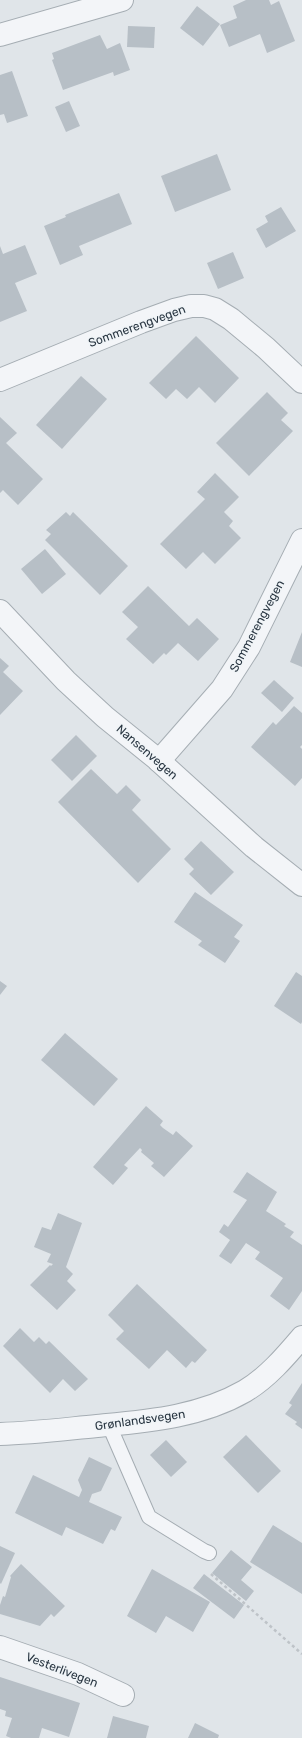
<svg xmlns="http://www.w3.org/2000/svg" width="302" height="1738" font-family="Rubik,sans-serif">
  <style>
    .building { fill: #b7bfc6 }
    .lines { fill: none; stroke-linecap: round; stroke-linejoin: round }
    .service-casing { stroke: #a5adb3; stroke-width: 16 }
    .minor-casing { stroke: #a5adb3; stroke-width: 24 }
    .path { stroke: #bec3c8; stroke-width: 2.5; stroke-dasharray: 3 3; stroke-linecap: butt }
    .service { stroke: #f3f5f8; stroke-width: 14 }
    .minor { stroke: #f3f5f8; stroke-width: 22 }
    .labels { text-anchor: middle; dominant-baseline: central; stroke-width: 3; stroke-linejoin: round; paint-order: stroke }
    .street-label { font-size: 12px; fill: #283541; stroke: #f0f4f7 }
  </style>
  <rect width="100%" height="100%" fill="#e0e5e9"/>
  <!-- building -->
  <g class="building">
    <path d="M246 0H269L271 5 279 1 295 41 267 53 260 34 229 47 220 25 237 18 233 6Z"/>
    <path d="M197 6 220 24 203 46 180 28Z"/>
    <path d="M128 26 155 27 154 48 127 47Z"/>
    <path d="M100 35 107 49 120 43 130 70 114 76 113 72 63 90 52 60 54 59 52 53Z"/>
    <path d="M12 71 28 116 7 123 4 114 0 115V75Z"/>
    <path d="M69 101 80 126 66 132 55 107Z"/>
    <path d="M217 154 231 190 175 212 161 176Z"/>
    <path d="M119 193 132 224 79 246 83 255 60 265 44 226 66 217 65 215Z"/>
    <path d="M281 207 296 231 266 248 256 229 268 222 265 216Z"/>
    <path d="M25 245 37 274 15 283 27 311 0 322V246L3 254Z"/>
    <path d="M233 252 244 278 218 289 207 263Z"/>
    <path d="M196 336 239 378 215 403 199 387 187 399 176 389 166 399 149 383Z"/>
    <path d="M81 376 107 399 62 449 36 425Z"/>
    <path d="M267 392 288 413 281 420 293 431 249 476 216 443Z"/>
    <path d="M0 417 17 433 6 443 43 479 18 505 3 490 0 493Z"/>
    <path d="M215 473 239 497 224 512 233 521 229 526 241 538 215 564 203 552 186 569 160 544 205 499 197 492Z"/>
    <path d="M66 512 70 516 73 512 128 566 100 595 45 540 51 534 46 530Z"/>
    <path d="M45 549 66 574 42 594 21 569Z"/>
    <path d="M148 586 189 626 197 618 219 639 198 661 178 643 166 655 164 653 153 664 126 639 138 627 122 612Z"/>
    <path d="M302 632V667L290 662Z"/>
    <path d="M0 658 9 666 3 672 23 691 0 715Z"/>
    <path d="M274 680 294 698 282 712 261 693Z"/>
    <path d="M294 706 302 713V745L300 747 302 749V778L295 786 251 747 273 722 276 725Z"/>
    <path d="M76 735 97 756 72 781 51 760Z"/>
    <path d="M91 769 117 794 126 785 141 800 132 810 171 849 138 883 58 802Z"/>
    <path d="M201 841 234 872 211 895 189 874 194 869 184 859Z"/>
    <path d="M195 892 243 925 234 937 240 941 225 963 198 945 202 941 174 922Z"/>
    <path d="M296 972 302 976V1022L301 1024 274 1006Z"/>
    <path d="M0 981 7 986 0 995Z"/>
    <path d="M65 1033 118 1079 94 1106 41 1060Z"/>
    <path d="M146 1106 163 1121 160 1125 163 1128 173 1135 176 1131 193 1146 164 1177 151 1166 154 1163 141 1152 142 1150 140 1148 124 1165 128 1168 113 1185 93 1167Z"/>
    <path d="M247 1172 277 1192 266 1211 286 1224 284 1226 294 1232 290 1237 302 1245V1291L289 1310 270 1296 283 1278 255 1259 260 1252 246 1243 231 1264 219 1256 230 1240 219 1232 224 1224 228 1227 247 1200 233 1192Z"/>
    <path d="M58 1213 82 1223 66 1267 73 1274 67 1281 76 1290 57 1310 30 1285 50 1265 51 1266 53 1264 47 1262 51 1254 34 1247 42 1227 51 1230Z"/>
    <path d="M137 1284 207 1350 195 1363 192 1361 186 1368 167 1350 149 1369 116 1339 124 1331 108 1315Z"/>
    <path d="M20 1328 34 1342 39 1337 46 1344 49 1341 88 1379 75 1391 63 1379 50 1393 3 1346Z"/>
    <path d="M302 1383V1429L295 1424 297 1422 285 1414 292 1405 289 1403Z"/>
    <path d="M246 1435 281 1471 258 1493 223 1457Z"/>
    <path d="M166 1440 187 1462 171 1477 150 1455Z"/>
    <path d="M89 1457 112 1468 101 1491 92 1494 89 1502 122 1517 115 1531 111 1529 103 1544 66 1527 62 1536 15 1513 33 1475 79 1497 82 1490 78 1480Z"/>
    <path d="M273 1525 302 1543V1594L250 1562Z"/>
    <path d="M0 1546 15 1553 1 1584 0 1583Z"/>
    <path d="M231 1550 252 1567 241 1580 254 1591 246 1601 212 1573Z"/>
    <path d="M21 1564 65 1606 54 1617 51 1614 40 1626 0 1614V1605L3 1596 5 1597 11 1577 10 1576Z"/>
    <path d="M152 1569 210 1602 193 1632 166 1616 156 1633 127 1616Z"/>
    <path d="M204 1574 244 1605 234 1619 193 1588Z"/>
    <path d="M0 1677 80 1703 69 1737 42 1728 39 1738H11L6 1736 12 1718 5 1716 6 1711 0 1709Z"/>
    <path d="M113 1716 149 1726 146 1738H107Z"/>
    <path d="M195 1723 219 1735 218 1738H188Z"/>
  </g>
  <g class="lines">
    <!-- service casing -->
    <g class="service-casing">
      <path id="service" d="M109 1425 149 1517 204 1551 209 1553"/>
    </g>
    <!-- minor casing -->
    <g class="minor-casing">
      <g id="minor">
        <path d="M0 35 122 0"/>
        <path d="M0 380 141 322 174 310 191 306H204L215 309 231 319 266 348 302 382"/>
        <path d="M0 611 66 681 105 717 157 759 254 847 302 885"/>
        <path d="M159 761 222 689 249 647 302 540"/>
        <path d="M0 1434C33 1433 65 1429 97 1426 148 1421 200 1417 245 1391 267 1378 285 1357 302 1337"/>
        <path d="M0 1647 78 1674 123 1695"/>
      </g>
    </g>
    <!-- path -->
    <path class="path" d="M211 1574 302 1654"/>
    <!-- service -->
    <use href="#service" class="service"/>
    <!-- minor -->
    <use href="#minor" class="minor"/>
  </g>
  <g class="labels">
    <!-- street labels -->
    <g class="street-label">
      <text transform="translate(137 326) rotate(-20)">Sommerengvegen</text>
      <text transform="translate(257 626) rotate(-62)">Sommerengvegen</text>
      <text transform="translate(147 752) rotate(41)">Nansenvegen</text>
      <text transform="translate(140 1420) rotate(-8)">Grønlandsvegen</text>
      <text transform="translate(62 1670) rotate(21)">Vesterlivegen</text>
    </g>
  </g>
</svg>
